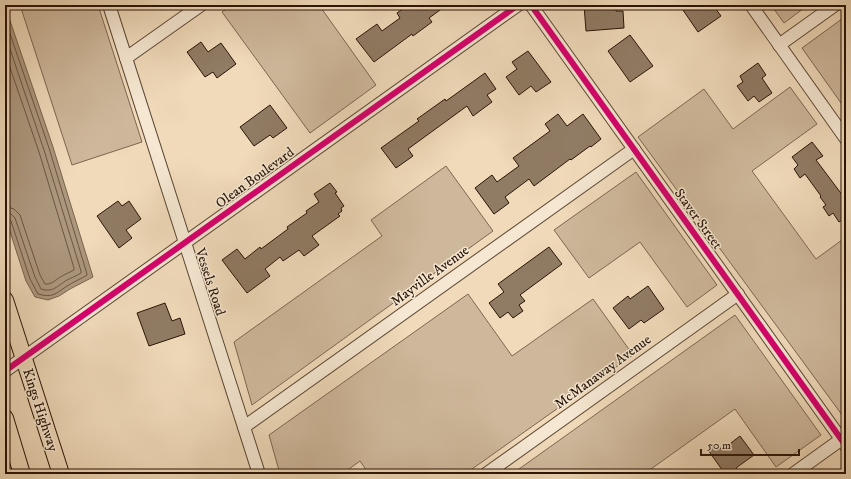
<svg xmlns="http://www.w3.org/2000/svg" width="851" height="479" font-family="'IM FELL DW Pica',serif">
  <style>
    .green { fill: #ceb89b; stroke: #7c6650 }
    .water { fill: #ac977d; stroke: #78634d }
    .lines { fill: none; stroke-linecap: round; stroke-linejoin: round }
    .shore { stroke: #6a5642; stroke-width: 1 }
    .building { fill: #907b64; stroke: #291406 }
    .minor-casing { stroke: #5b4633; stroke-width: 14 }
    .major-casing { stroke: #291406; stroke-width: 18 }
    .minor { stroke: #f5e7d2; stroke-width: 12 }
    .major { stroke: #f0daba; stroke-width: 16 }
    .cycleway-casing { stroke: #f5e7d2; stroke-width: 8 }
    .cycleway { stroke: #d6006c; stroke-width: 6 }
    .labels { text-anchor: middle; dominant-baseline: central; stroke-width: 3; stroke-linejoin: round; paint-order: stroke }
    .street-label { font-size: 14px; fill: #291406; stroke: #f5e7d2 }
  </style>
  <rect width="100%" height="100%" fill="#f0daba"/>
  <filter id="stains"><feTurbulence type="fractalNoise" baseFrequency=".005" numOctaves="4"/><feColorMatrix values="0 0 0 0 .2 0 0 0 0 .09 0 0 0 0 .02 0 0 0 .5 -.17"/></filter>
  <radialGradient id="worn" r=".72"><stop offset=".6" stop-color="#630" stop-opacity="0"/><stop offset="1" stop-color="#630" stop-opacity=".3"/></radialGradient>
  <!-- green -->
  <g class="green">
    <path d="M20 5H98L142 142 72 165Z"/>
    <path d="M232 5H319L376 85 310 133 222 12Z"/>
    <path d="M771 5H808L784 23Z"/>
    <path d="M846 16V110L802 48Z"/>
    <path d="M790 87 817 124 752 171 816 259 846 237V418L845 419 638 137 704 89 733 129Z"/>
    <path d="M446 166 493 231 252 405 234 342 382 236 371 220Z"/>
    <path d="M636 172 717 285 687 307 640 242 589 278 554 230Z"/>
    <path d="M468 294 512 356 593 299 633 355 465 474H369L360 461 342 474H280L269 435Z"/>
    <path d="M735 315 821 435 776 467 735 409 644 474H512Z"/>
  </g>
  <!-- water -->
  <path class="water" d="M5 6 53 147 93 277 70 289 59 296 48 300 35 297 26 281 5 216Z"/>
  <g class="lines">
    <!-- shore -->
    <g class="shore">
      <path d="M5 19 49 148 87 274V275C81 279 73 282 67 286 55 294 53 298 38 294L30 279 11 221 8 218H5"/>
      <path d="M5 34 44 150 81 271V273C76 276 71 278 67 280 57 286 53 293 41 289L35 277 15 218 11 214 5 212"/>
      <path d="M5 53 39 152 74 268V270C70 272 66 274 62 276 56 279 52 285 45 284L40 275 20 215 14 209 5 206"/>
    </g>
  </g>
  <!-- building -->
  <g class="building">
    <path d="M408 5H447L429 18 432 22 413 36 412 34 374 62 356 39 377 24 382 31 400 18 397 13Z"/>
    <path d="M584 5H616V11H623L624 28 586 31Z"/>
    <path d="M690 5H713L721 16 698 32 683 10Z"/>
    <path d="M630 35 653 66 630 82 608 51Z"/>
    <path d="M201 42 208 52 221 43 236 64 217 78 213 72 205 77 187 52Z"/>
    <path d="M528 51 551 82 536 92 531 86 519 95 506 77 517 69 512 62Z"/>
    <path d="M758 63 766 75 762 78 772 93 759 102 754 96 748 101 737 86 743 82 740 76Z"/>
    <path d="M485 73 496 89 487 95 492 102 473 116 467 106 408 149 413 156 396 168 381 148 419 121 417 119 445 99 446 101Z"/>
    <path d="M270 105 287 128 273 138 270 135 254 146 240 127Z"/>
    <path d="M558 114 567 126 583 114 601 139 591 147 590 146 571 160 570 159 534 186 529 179 505 197 509 203 494 214 475 188 492 175 497 182 519 166 513 158 550 131 545 124Z"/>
    <path d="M812 142 823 156 816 160 846 200V217L839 222 833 213 829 216 823 207 826 205 820 197 821 196 805 174 800 178 794 169 798 165 792 157Z"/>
    <path d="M330 183 337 192 335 193 344 206 341 208 342 211 338 214 340 216 312 236 319 245 304 256 299 250 283 261 280 257 265 269 270 276 247 293 222 260 237 249 245 259 260 247 261 249 288 229 287 227 307 213 306 211 319 202 314 194Z"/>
    <path d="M118 201 122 206 129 201 141 219 126 230 132 238 119 248 97 216Z"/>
    <path d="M549 247 562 264 520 295 525 301 519 305 523 311 513 318 508 312 500 318 489 303 504 292 498 284Z"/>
    <path d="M648 286 664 309 644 323 641 320 629 329 613 308 628 296 630 299Z"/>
    <path d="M165 303 172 321 180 318 185 334 149 346 137 313Z"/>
    <path d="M740 436 754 455 736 468 740 474H725L708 450 717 444 722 450Z"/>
  </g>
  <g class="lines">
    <!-- minor casing -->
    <g class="minor-casing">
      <g id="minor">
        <path d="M109 5 259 474"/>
        <path d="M531 5 846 446"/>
        <path d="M751 5 846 139"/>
        <path d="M779 45 835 5"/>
        <path d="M126 58 201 5"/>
        <path d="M5 371 518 5"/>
        <path d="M244 427 634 149"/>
        <path d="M486 474 738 294"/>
        <path d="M793 474 846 436"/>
      </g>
    </g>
    <!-- major casing -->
    <g class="major-casing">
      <g id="major">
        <path d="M5 300 61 474"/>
        <path d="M5 418 22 474"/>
      </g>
    </g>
    <!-- minor -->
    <use href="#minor" class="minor"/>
    <!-- major -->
    <use href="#major" class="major"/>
    <!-- cycleway casing -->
    <g class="cycleway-casing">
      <g id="cycleway">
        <path d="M531 5 846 446"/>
        <path d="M5 371 518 5"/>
      </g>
    </g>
    <!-- cycleway -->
    <use href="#cycleway" class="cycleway"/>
  </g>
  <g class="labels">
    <!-- street labels -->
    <g class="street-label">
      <text transform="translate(255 178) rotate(-36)">Olean Boulevard</text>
      <text transform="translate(698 219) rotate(54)">Staver Street</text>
      <text transform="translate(430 276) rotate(-36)">Mayville Avenue</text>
      <text transform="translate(210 282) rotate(72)">Vessels Road</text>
      <text transform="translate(603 372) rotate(-36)">McManaway Avenue</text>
      <text transform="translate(40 410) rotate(72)">Kings Highway</text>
    </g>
  </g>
  <!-- margin -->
  <rect width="851" height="479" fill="none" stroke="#f0daba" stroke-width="20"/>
  <rect x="6" y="6" width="839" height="467" fill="none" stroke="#291406" stroke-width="2"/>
  <rect x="10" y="10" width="831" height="459" fill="none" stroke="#291406"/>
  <!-- scale -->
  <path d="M701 449v6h98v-6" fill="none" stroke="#291406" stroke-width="2"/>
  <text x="707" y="449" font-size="12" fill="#291406" stroke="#f5e7d2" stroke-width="3" paint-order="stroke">50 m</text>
  <rect width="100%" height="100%" filter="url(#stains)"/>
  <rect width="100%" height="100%" fill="url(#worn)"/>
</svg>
